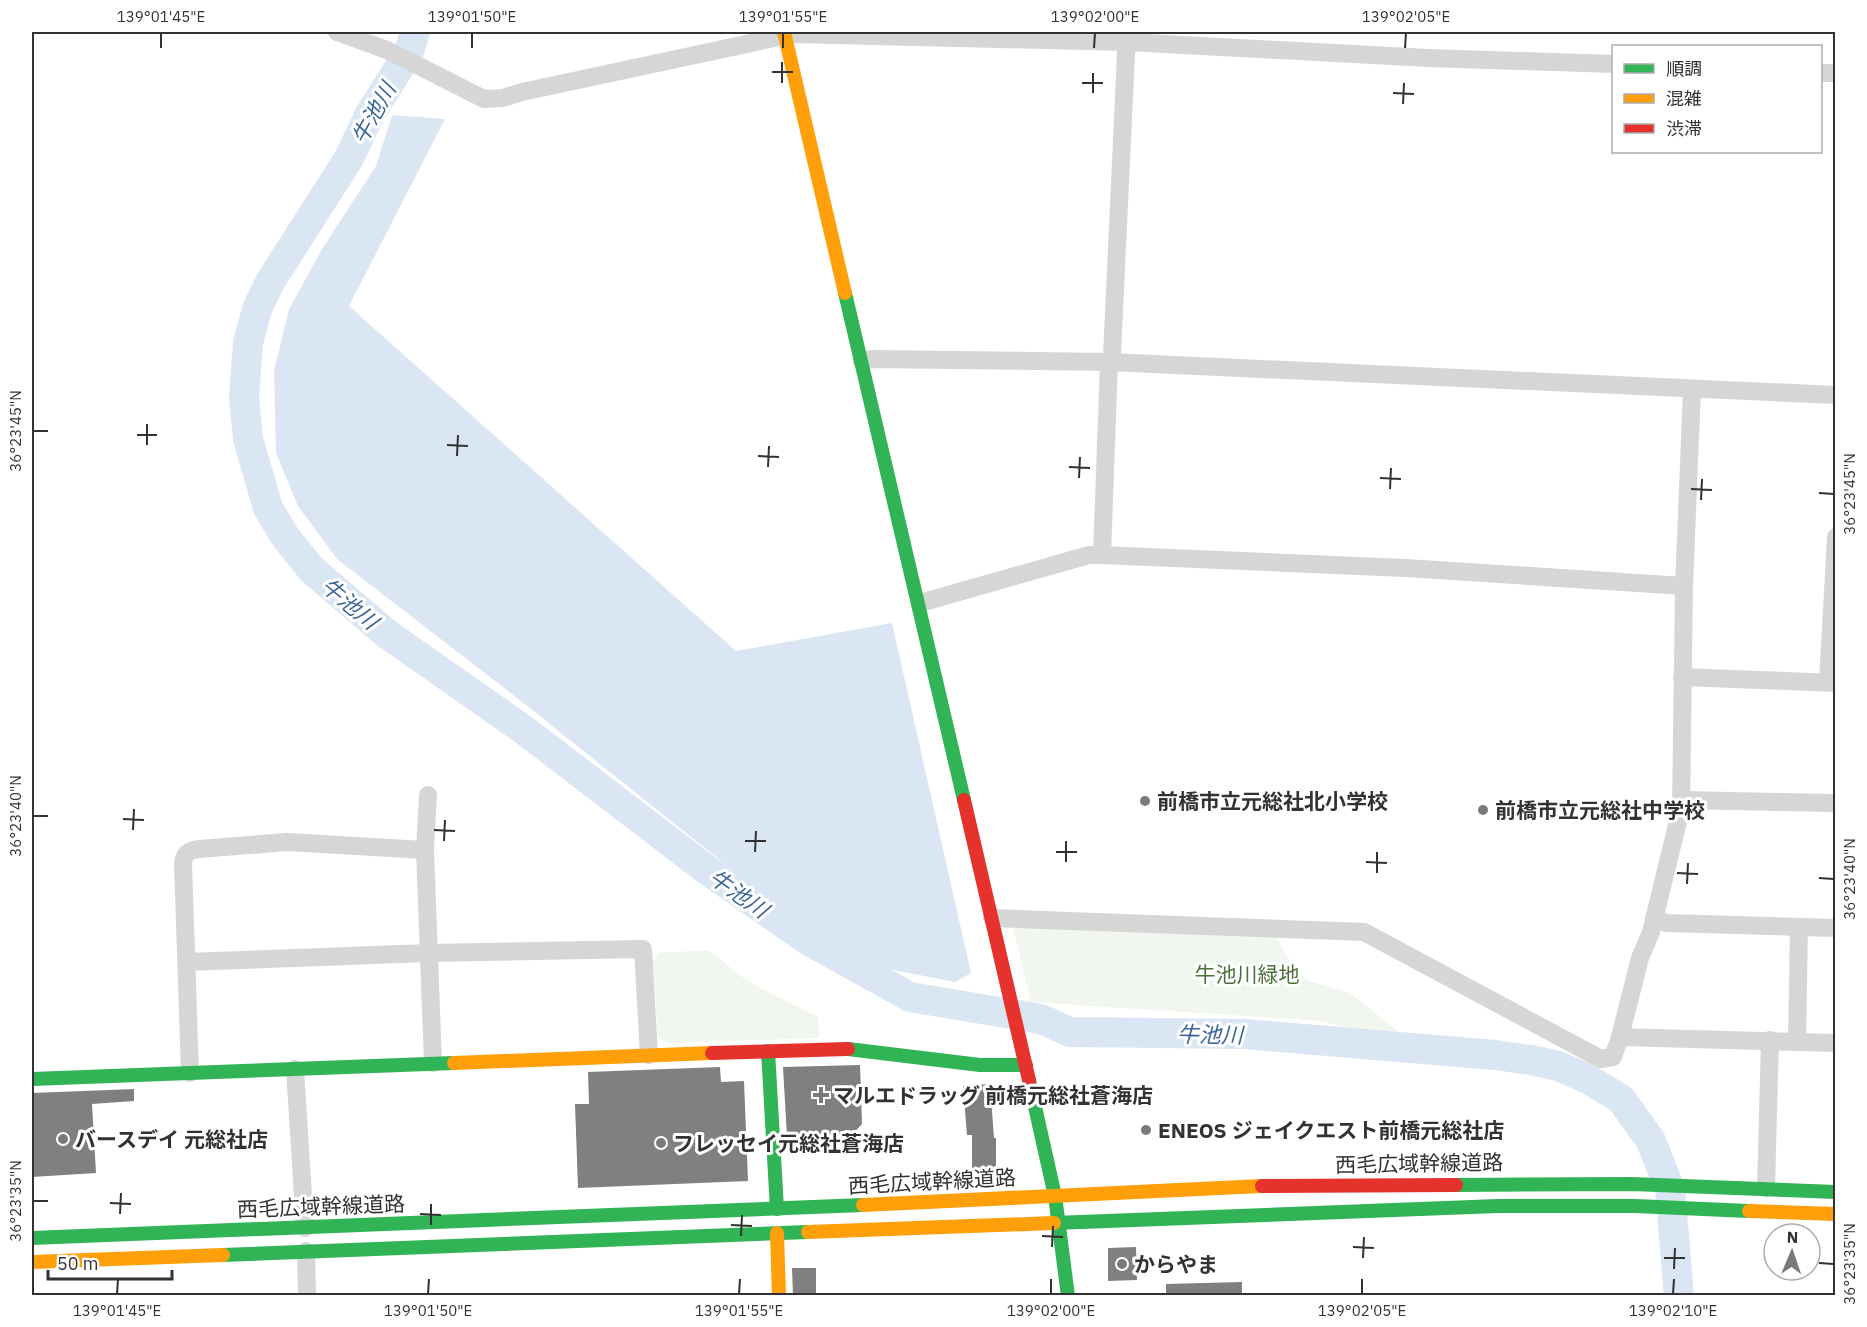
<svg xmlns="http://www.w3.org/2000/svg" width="1867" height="1327" font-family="'IBM Plex Sans','Noto Sans JP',sans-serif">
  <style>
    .green { fill: #f1f6ee }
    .water { fill: #dbe6f4 }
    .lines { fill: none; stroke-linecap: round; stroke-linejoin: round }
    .river { stroke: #dbe6f4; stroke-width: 30 }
    .building { fill: #808080 }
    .street { stroke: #d6d6d6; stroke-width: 18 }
    .fast { stroke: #30b455; stroke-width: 14 }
    .slow { stroke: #ff9f0a; stroke-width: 14 }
    .jam { stroke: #e5322d; stroke-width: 14 }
    .ticks { fill: none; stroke: #323232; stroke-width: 2 }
    .poi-dot { fill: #7a7a7a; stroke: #fff; stroke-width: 2 }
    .labels { text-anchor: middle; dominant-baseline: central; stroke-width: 6; stroke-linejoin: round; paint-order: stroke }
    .poi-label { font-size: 21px; font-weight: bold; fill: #323232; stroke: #fff; text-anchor: start }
    .park-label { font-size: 21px; fill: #4c703c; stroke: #fff }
    .street-label { font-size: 21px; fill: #323232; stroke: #fff }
    .water-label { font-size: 22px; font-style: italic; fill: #3b6699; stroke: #fff }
    .neatline { fill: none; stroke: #323232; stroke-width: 2 }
    .ticks-label { font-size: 15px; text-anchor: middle; fill: #323232 }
  </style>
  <rect width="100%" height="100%" fill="#fff"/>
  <!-- green -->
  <g class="green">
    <path d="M1012 924 1273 932 1291 963 1290 975 1350 993 1399 1032 1397 1038 1382 1037 1322 1021 1031 1002Z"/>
    <path d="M708 950C723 959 734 973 750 982 772 995 795 1005 818 1017L819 1038 667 1043 658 1037 653 962 659 953Z"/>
  </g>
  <!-- water -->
  <path class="water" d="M392 115 445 119 349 306 736 651 892 623 971 973 955 982 883 968 812 930 731 869 521 701 337 559 298 506 276 453 274 371 289 309 322 249 376 166Z"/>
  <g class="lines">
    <!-- river -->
    <path class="river" d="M415 32 409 52 370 114 349 158 270 282 257 309 248 343 244 397 248 439 268 508 284 535 311 569 387 634 524 730 707 870 809 941 910 997 1041 1019 1070 1032 1244 1034 1495 1055 1531 1060 1558 1066 1588 1079 1621 1099 1651 1141 1670 1189 1679 1296"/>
  </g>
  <!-- building -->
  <g class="building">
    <path d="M860 1065 862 1124 851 1136 787 1137 783 1067Z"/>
    <path d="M720 1067 721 1082 744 1081 748 1181 578 1188 575 1104H589L588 1072Z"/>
    <path d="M990 1084 994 1138H996V1169H972V1135H967L963 1086Z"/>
    <path d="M134 1089V1101L92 1104 96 1173 32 1177V1093Z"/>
    <path d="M1136 1247 1137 1280 1108 1281V1248Z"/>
    <path d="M792 1268H816V1296H793Z"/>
    <path d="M1242 1282V1296H1166V1284Z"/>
  </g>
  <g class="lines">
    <!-- street -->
    <g class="street">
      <path d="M337 32 387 50 484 99 503 98 522 92 793 34 1127 42 1428 58 1614 64"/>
      <path d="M1820 73H1836"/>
      <path d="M862 362 871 359 1109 362 1836 395"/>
      <path d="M1102 555 1109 362 1112 355 1127 32"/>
      <path d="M1684 586 1692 390"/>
      <path d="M920 603 1089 555H1102L1406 568 1684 586 1681 809 1651 932 1640 958 1620 1037 1613 1057 1601 1059 1364 932 992 918"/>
      <path d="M1682 677 1836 683"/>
      <path d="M1828 682 1836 537"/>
      <path d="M428 795 425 850 433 1063"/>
      <path d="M1681 800 1836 803"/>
      <path d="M1654 918 1666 923 1836 928"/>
      <path d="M187 962 428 953 643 949 649 1055"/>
      <path d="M1620 1037 1836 1043"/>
      <path d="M1797 1041 1799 927"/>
      <path d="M295 1069 305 1228"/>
      <path d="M190 1073 183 863C184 853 190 850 199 849L287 842 425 850"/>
      <path d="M1766 1188 1770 1040"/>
      <path d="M306 1251 307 1296"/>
    </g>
    <!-- fast -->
    <g class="fast">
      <path d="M845 293 964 800"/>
      <path d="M848 1049 980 1065H1026"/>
      <path d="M768 1051 777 1209"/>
      <path d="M32 1079 454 1063"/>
      <path d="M1029 1080 1055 1196 1068 1296"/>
      <path d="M1456 1185 1631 1184 1836 1192"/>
      <path d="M1054 1223 1498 1206H1635L1749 1211"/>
      <path d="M32 1238 863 1205"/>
      <path d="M223 1255 808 1232"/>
    </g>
    <!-- slow -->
    <g class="slow">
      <path d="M784 32 845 293"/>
      <path d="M454 1063 712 1053"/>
      <path d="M863 1205 1262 1186"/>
      <path d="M1749 1211 1836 1214"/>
      <path d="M808 1232 1054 1223"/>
      <path d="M777 1233 779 1296"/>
      <path d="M32 1262 223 1255"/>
    </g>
    <!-- jam -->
    <g class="jam">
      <path d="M964 800 1029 1080"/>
      <path d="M712 1053 848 1049"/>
      <path d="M1262 1186 1456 1185"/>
    </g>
  </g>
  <!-- ticks -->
  <path class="ticks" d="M161 48V33M472 48V33M783 48V33M1094 48 1095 33M1405 48 1406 33M772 72H793M782 83V62M1082 83H1103M1093 93V73M1393 93 1414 94M1403 104 1404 83M33 431H48M137 435H157M147 445V424M447 445 468 446M457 456 458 435M758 456 779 457M768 467 769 446M1069 467 1090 468M1079 478 1080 457M1380 478 1401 479M1390 489 1391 468M1691 489 1712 490M1819 493 1834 494M1701 500 1702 479M33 816H48M123 819 144 820M133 830 134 809M434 830 455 831M444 841 445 820M745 841H766M755 852 756 831M1056 852H1077M1066 862V841M1366 862 1387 863M1377 873V852M1677 873 1698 874M1819 878 1834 879M1687 884 1688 863M33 1201H48M110 1203 131 1204M120 1214 121 1193M420 1214 441 1215M431 1225V1204M731 1225 752 1226M741 1236 742 1215M1042 1236 1063 1237M1052 1247 1053 1226M1353 1247 1374 1248M1363 1258 1364 1237M1664 1258H1685M1819 1263 1834 1264M1674 1269 1675 1248M117 1294 118 1279M428 1294 429 1279M739 1294 740 1279M1051 1294V1279M1362 1294V1279M1673 1294 1674 1279"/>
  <!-- markers -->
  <g class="poi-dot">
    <circle cx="1145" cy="801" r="6"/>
    <circle cx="1483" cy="810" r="6"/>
    <path d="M818 1086h6v6h6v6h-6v6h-6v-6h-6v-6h6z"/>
    <circle cx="1146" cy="1130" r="6"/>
    <circle cx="63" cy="1139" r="6"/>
    <circle cx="661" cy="1143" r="6"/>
    <circle cx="1122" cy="1264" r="6"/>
  </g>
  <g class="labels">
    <!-- poi labels -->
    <g class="poi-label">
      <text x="1157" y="801">前橋市立元総社北小学校</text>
      <text x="1495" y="810">前橋市立元総社中学校</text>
      <text x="833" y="1095">マルエドラッグ 前橋元総社蒼海店</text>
      <text x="1158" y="1130">ENEOS ジェイクエスト前橋元総社店</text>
      <text x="75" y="1139">バースデイ 元総社店</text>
      <text x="673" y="1143">フレッセイ元総社蒼海店</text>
      <text x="1134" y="1264">からやま</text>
    </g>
    <!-- park labels -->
    <g class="park-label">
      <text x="1247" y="974">牛池川緑地</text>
    </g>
    <!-- street labels -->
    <g class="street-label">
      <text transform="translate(1419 1163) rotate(-1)">西毛広域幹線道路</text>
      <text transform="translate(932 1181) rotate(-3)">西毛広域幹線道路</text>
      <text transform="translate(321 1206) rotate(-2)">西毛広域幹線道路</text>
    </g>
    <!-- water labels -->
    <g class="water-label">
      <text transform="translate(373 113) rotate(-61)">牛池川</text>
      <text transform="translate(350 603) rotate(40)">牛池川</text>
      <text transform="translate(739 893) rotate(35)">牛池川</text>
      <text transform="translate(1210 1034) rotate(1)">牛池川</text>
    </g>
  </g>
  <!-- border -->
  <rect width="1867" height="1327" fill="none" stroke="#ffffff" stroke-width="66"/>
  <!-- legend -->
  <rect x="1612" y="45" width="210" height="108" fill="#ffffff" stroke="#adadad" stroke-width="1.5"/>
  <rect x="1624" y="64" width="30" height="9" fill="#30b455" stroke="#adadad" stroke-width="1.5"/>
  <text x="1666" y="75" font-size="18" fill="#323232">順調</text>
  <rect x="1624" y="94" width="30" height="9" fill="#ff9f0a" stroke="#adadad" stroke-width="1.5"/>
  <text x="1666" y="105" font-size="18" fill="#323232">混雑</text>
  <rect x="1624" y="124" width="30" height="9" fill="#e5322d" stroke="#adadad" stroke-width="1.5"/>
  <text x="1666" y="135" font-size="18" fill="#323232">渋滞</text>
  <!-- north arrow -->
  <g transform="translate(1792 1252) rotate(2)"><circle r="28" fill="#ffffff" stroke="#adadad" stroke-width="1.5"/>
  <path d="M0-4.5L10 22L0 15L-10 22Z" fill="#7a7a7a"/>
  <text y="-9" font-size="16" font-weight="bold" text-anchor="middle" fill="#323232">N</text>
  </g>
  <!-- scale -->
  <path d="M48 1270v9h124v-9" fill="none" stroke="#323232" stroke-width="3"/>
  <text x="57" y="1270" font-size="18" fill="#323232" stroke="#ffffff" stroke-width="4.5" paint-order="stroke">50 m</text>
  <rect x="33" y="33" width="1801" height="1261" class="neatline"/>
  <g class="ticks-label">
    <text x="161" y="22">139°01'45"E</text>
    <text x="472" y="22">139°01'50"E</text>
    <text x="783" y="22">139°01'55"E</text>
    <text x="1095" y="22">139°02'00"E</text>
    <text x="1406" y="22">139°02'05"E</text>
    <text transform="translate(16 431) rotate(-90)" y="5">36°23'45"N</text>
    <text transform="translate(1850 494) rotate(-90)" y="5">36°23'45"N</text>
    <text transform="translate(16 816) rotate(-90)" y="5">36°23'40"N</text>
    <text transform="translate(1850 879) rotate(-90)" y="5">36°23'40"N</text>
    <text transform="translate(16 1201) rotate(-90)" y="5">36°23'35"N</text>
    <text transform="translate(1850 1264) rotate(-90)" y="5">36°23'35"N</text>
    <text x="117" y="1316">139°01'45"E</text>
    <text x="428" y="1316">139°01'50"E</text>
    <text x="739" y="1316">139°01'55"E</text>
    <text x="1051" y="1316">139°02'00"E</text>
    <text x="1362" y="1316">139°02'05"E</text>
    <text x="1673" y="1316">139°02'10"E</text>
  </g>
</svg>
